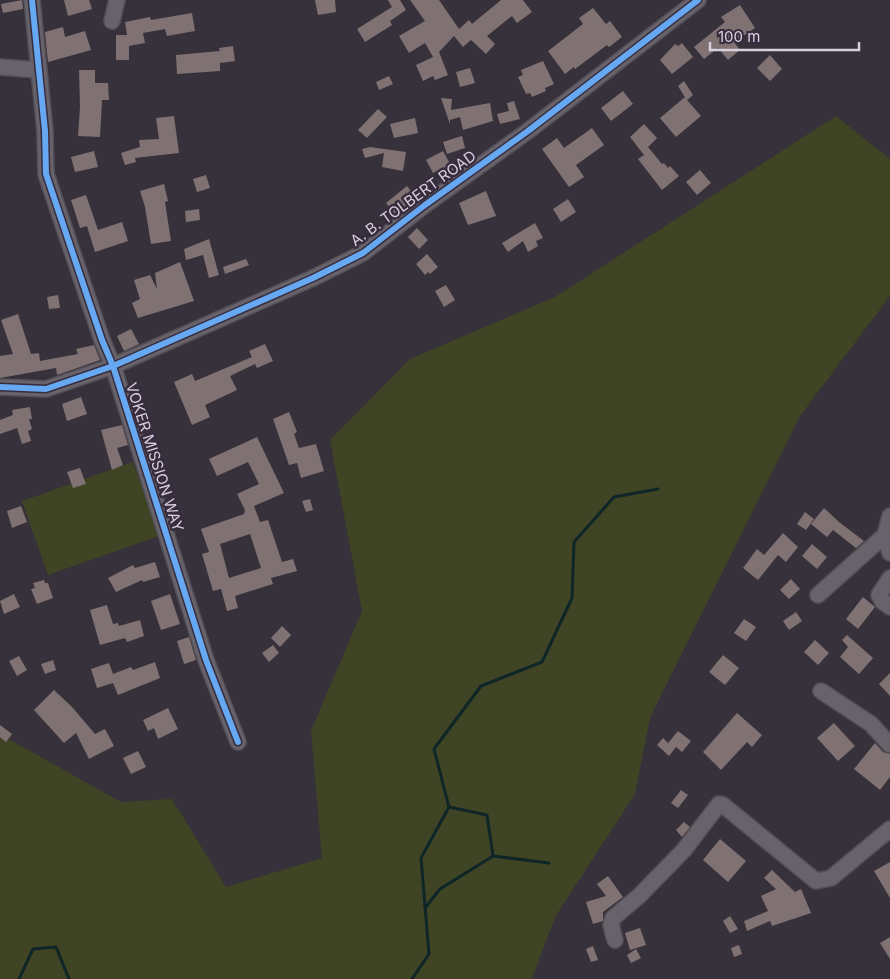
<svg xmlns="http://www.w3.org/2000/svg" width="890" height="979" font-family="Inter,sans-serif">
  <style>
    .green { fill: #3f4424 }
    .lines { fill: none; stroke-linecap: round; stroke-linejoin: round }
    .stream { stroke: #0f2628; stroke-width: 3 }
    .building { fill: #807273; fill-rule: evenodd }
    .minor-casing { stroke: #524e56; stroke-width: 18 }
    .minor { stroke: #68636b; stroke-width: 15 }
    .cycleway-casing { stroke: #372d3e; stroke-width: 9 }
    .cycleway { stroke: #66a8f1; stroke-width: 6 }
    .labels { text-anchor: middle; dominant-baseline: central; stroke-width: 5; stroke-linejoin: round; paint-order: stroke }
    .street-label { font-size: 15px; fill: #d8d1dd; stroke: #372d3e }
  </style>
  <rect width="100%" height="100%" fill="#36313a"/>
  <!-- green -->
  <g class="green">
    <path d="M836 116 890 159V296L800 416 650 718 635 794 555 917 532 979H0V734L121 802 172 799 226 887 322 858 311 731 362 611 330 440 410 359 555 297Z"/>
    <path d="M133 462 159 536 48 575 22 501Z"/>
  </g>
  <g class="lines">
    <!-- stream -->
    <g class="stream">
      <path d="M449 807 487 815 493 856"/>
      <path d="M425 908 440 889 493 856 549 863"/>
      <path d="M19 979 33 949 56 947 69 979"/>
      <path d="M412 979 429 954 421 858 449 807 434 749 481 686 542 662 572 598 574 542 614 497 658 489"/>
    </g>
  </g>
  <!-- building -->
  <g class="building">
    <path d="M22 0 23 9 3 13 1 4Z"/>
    <path d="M64 0H89L92 9 68 16Z"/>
    <path d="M315 0H335L336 12 318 15Z"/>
    <path d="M388 0H400L406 10 390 21 392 25 365 42 357 29 392 7Z"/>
    <path d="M410 0H439L459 29 469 20 472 24 501 0H523L532 12 517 23 512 16 487 36 495 44 486 54 471 40 463 47 454 36 439 52 448 75 435 80 433 76 423 81 416 65 433 57 425 43 409 53 399 36 425 21Z"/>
    <path d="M740 5 755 28 734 42 740 50 728 60 718 48 704 59 694 47 725 22 721 17Z"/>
    <path d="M593 8 606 24 610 21 622 37 609 47 607 45 575 69 574 67 565 74 548 51 583 24 579 18Z"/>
    <path d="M192 13 195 31 167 36 165 29 143 33 145 43 129 46V60H116V35H127L125 22 150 17 151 20Z"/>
    <path d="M63 27 65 37 85 31 91 50 48 62 45 32Z"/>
    <path d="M682 43 693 57 672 74 660 60 675 44 678 46Z"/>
    <path d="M233 46 235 61 220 63V71L177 74 176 55 220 51 219 48Z"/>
    <path d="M770 55 782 69 770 81 757 68Z"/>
    <path d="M543 61 554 84 545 88 546 91 532 97 530 93 526 94 518 77 523 75 521 70Z"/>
    <path d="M470 68 475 83 460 87 456 72Z"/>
    <path d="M79 70H95V83H108L109 100H102L100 137 78 136 80 107Z"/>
    <path d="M389 76 393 84 379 90 376 82Z"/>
    <path d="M684 81 693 95 687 100 701 116 676 137 660 118 685 97 686 99 678 86Z"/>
    <path d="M623 91 633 104 611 121 601 108Z"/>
    <path d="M441 98 452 99 451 110 490 103 493 121 463 130 460 117 450 120V124Z"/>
    <path d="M514 101 520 119 500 124 497 114 509 111 507 103Z"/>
    <path d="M378 109 387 117 367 138 358 130Z"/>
    <path d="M174 116 179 153 135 158 136 162 125 165 121 153 140 147 139 140 159 139 156 118Z"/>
    <path d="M415 118 418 133 394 138 390 124Z"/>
    <path d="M644 124 657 138 648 147 662 164 664 163 668 168 670 166 679 176 662 190 638 159 644 155 630 137Z"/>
    <path d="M592 128 604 145 576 165 584 177 569 187 542 149 557 138 564 148Z"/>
    <path d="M462 136 465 148 447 154 443 142Z"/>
    <path d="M370 147 406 152 403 171 382 167 384 153 365 158 362 149Z"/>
    <path d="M94 151 98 167 75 172 71 157Z"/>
    <path d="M443 151 454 171 442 177 439 170 433 173 426 160Z"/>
    <path d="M700 170 711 183 697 195 686 182Z"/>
    <path d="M206 175 210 188 197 192 193 179Z"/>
    <path d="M164 184 168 201 165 202 171 241 151 244 145 207 140 191Z"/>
    <path d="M407 186 417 199 396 216 386 203Z"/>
    <path d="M486 191 496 216 468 225 459 203Z"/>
    <path d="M86 195 98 230 122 222 128 241 95 252 87 226 80 228 71 200Z"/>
    <path d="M568 199 576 212 561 222 553 209Z"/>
    <path d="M199 209 200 220 186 222 185 211Z"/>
    <path d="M535 223 543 238 536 241 538 246 528 252 523 241 508 252 502 243Z"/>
    <path d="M417 228 428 240 419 249 408 237Z"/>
    <path d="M209 239 219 275 209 278 203 255 186 260 184 249Z"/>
    <path d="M427 254 438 267 430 274 428 272 425 275 416 264Z"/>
    <path d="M246 259 249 265 225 274 223 267Z"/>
    <path d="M180 262 194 301 138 318 132 303 140 299 134 280 150 275 157 289 155 273Z"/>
    <path d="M446 285 455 300 444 307 435 291Z"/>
    <path d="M58 295 60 308 49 309 47 297Z"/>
    <path d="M18 314 31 354 39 353 40 361 78 354 76 349 94 345 100 360 57 375 56 368 0 378V356L13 354 1 320Z"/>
    <path d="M131 329 139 344 124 351 117 336Z"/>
    <path d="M265 344 273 361 257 368 255 364 230 376 237 390 205 405 210 417 192 425 174 382 192 374 195 381 252 357 249 351Z"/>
    <path d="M81 397 87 414 67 421 62 404Z"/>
    <path d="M30 407 32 419H29L32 429 28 431 31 441 22 444 17 428 0 434V420L13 415 12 410Z"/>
    <path d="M289 412 297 432 294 434 299 448 316 444 324 471 301 478 297 463 289 465 273 419Z"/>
    <path d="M122 425 128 445 117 448 123 465 112 470 101 430Z"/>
    <path d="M257 437 284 493 254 506 260 522 268 520 282 562 293 559 297 571 271 578 273 584 235 596 238 608 227 611 221 589 213 591 202 554 209 552 201 529 244 514 245 510 237 494 259 484 248 462 217 476 209 459ZM250 534 261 568 229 578 220 544Z"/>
    <path d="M80 468 86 484 73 488 67 472Z"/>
    <path d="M310 499 313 510 306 512 302 501Z"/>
    <path d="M21 506 27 522 12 528 7 511Z"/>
    <path d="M824 508 839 522 864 541 856 548 833 530 827 537 811 524Z"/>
    <path d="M805 512 814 519 806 530 797 524Z"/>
    <path d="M783 533 798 547 786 562 778 555 758 580 743 568 757 549 764 555Z"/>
    <path d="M812 544 827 557 817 569 802 556Z"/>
    <path d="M155 562 160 577 143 582 142 580 116 592 108 578 133 565 135 568Z"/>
    <path d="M791 579 800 589 789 599 780 590Z"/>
    <path d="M44 580 45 583H48L53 598 37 604 31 589 35 588 33 583Z"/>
    <path d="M14 594 20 607 4 614 0 601Z"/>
    <path d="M170 594 180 624 161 630 151 601Z"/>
    <path d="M863 597 875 607 858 629 846 619Z"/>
    <path d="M107 605 113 624 118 623 119 626 140 620 144 636 127 642 125 638 100 645 90 610Z"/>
    <path d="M796 612 802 621 789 630 783 621Z"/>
    <path d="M744 619 756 627 746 641 734 633Z"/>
    <path d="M282 626 291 635 280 647 271 638Z"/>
    <path d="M847 635 873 658 859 674 840 657 848 647 842 640Z"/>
    <path d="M189 637 196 660 184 664 177 641Z"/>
    <path d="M815 640 829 653 818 665 804 652Z"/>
    <path d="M273 645 279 653 269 662 262 653Z"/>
    <path d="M723 655 739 668 725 685 709 672Z"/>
    <path d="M19 656 27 670 17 676 9 661Z"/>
    <path d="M53 660 56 670 45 674 41 664Z"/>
    <path d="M155 662 160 678 118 695 113 683 97 688 91 669 109 663 113 674 131 667 133 670Z"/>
    <path d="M890 673V696L879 684Z"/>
    <path d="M54 690 72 707 95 734 105 729 114 746 89 759 76 733 64 743 34 710Z"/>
    <path d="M168 708 178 729 158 739 154 728 148 731 143 720Z"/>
    <path d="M737 713 762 735 752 747 747 742 721 770 703 752Z"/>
    <path d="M834 723 855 746 838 761 817 738Z"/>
    <path d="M0 725 12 734 6 742 0 737Z"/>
    <path d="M678 731 691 741 682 752 676 747 669 756 657 745 663 738 668 743Z"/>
    <path d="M875 743 883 752 890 754V777L880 790 854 769Z"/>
    <path d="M138 751 146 767 131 774 123 758Z"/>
    <path d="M681 790 688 795 678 808 671 803Z"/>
    <path d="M684 822 690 827 682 837 676 830Z"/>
    <path d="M720 839 746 861 728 882 703 860Z"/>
    <path d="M890 862V898L874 871Z"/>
    <path d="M772 870 795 892 801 889 811 913 772 926 770 921 747 931 744 921 768 911 761 896 776 889 764 878Z"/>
    <path d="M608 876 623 897 603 912V921L593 924 586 902 606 896 597 884Z"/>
    <path d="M730 916 738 929 730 933 723 921Z"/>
    <path d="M640 928 646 945 630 950 625 933Z"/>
    <path d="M890 937V959L880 943Z"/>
    <path d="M739 945 742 954 734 957 731 948Z"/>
    <path d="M593 946 598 960 591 962 586 949Z"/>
    <path d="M636 949 641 958 631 963 627 955Z"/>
  </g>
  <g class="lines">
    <!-- minor casing -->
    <g class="minor-casing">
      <g id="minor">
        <path d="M32 0 45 131 46 174 102 340 113 366 206 660 238 742"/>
        <path d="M112 21 117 0"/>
        <path d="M0 67 38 70"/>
        <path d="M0 387 46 389 113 366 313 278 363 253 425 205 528 131 698 0"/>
        <path d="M890 516 885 535 890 553"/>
        <path d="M890 578 879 595 883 602 890 607"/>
        <path d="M818 595 885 535"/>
        <path d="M821 691 871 724 890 745"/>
        <path d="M615 940 611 925 613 918 639 896 684 850 719 804 723 805 816 881 831 878 890 829"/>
      </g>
    </g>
    <!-- minor -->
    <use href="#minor" class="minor"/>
    <!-- cycleway casing -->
    <g class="cycleway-casing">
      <g id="cycleway">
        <path d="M32 0 45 131 46 174 102 340 113 366 206 660 238 742"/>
        <path d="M0 387 46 389 113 366 313 278 363 253 425 205 528 131 698 0"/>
      </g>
    </g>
    <!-- cycleway -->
    <use href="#cycleway" class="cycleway"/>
  </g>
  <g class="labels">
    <!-- street labels -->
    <g class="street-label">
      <text transform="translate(413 198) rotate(-36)">A. B. TOLBERT ROAD</text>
      <text transform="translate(155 457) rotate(72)">VOKER MISSION WAY</text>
    </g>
  </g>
  <!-- scale -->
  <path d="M710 42v8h149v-8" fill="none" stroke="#d8d1dd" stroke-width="2.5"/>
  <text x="718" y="42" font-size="15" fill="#d8d1dd" stroke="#372d3e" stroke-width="4" paint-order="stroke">100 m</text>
</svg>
